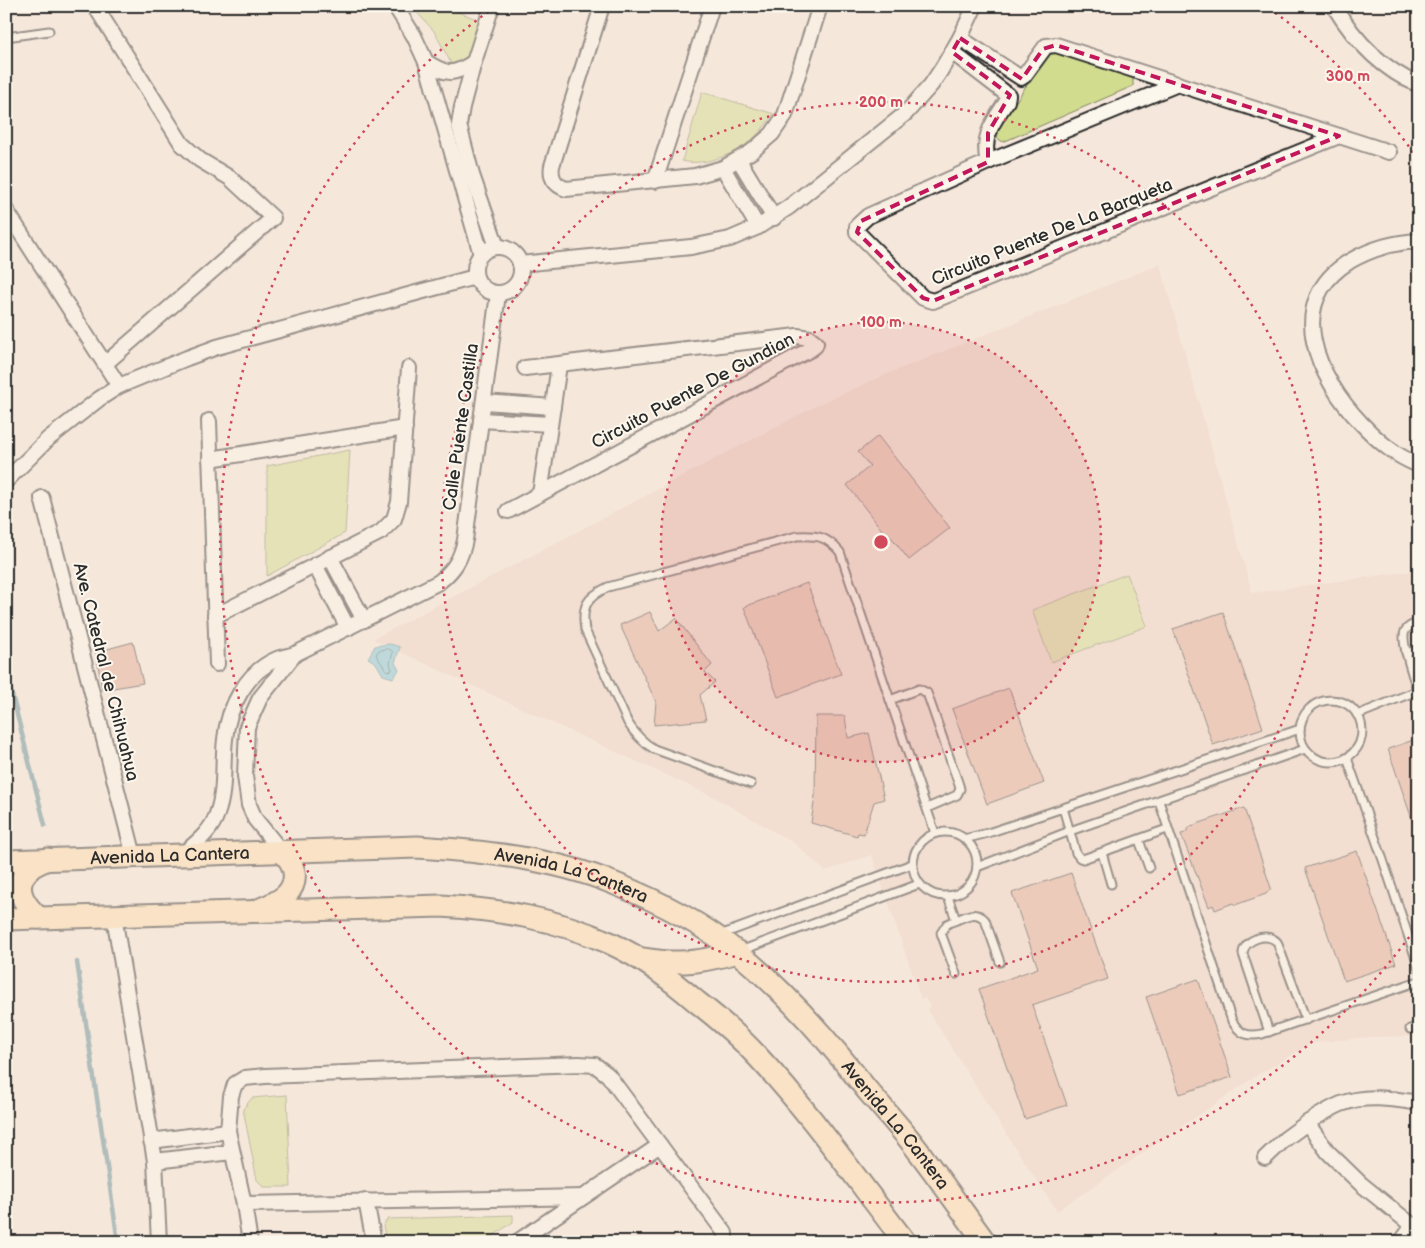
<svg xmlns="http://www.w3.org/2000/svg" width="1425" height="1248" font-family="'Balsamiq Sans',sans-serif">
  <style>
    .built { fill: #eed4c6 }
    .green { fill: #d1dc8f; stroke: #7e845d }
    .water { fill: #7cc8dc; stroke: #5c8995 }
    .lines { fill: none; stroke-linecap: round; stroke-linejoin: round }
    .shore { stroke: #4b6a72; stroke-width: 1 }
    .stream { stroke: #5c8995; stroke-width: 4.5 }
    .building { fill: #dfa996; stroke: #2b2b2b }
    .lane-casing { stroke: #2b2b2b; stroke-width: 11 }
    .street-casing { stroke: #2b2b2b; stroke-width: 18 }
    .primary-casing { stroke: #2b2b2b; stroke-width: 25 }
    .lane { stroke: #fbf7ec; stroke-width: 7 }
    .street { stroke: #fbf7ec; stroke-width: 14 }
    .primary { stroke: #fcdcac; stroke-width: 21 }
    .marked { fill: none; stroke: #c2185b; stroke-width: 4; stroke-dasharray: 10 6; stroke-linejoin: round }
    .ring { fill: none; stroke: #d1495b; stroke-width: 2.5; stroke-dasharray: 2.5 5 }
    .labels { text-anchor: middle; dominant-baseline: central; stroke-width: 4; stroke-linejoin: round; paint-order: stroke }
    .street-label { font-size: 18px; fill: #2b2b2b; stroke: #fbf7ec }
    .centre { fill: #d1495b; stroke: #fbf7ec; stroke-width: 2.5 }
    .ring-label { font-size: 15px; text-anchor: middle; font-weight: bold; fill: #d1495b; stroke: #fbf7ec; stroke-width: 4; stroke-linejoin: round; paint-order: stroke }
  </style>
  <rect width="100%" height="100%" fill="#f5e7db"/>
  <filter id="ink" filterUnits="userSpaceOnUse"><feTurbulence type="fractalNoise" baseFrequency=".02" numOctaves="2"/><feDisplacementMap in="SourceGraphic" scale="10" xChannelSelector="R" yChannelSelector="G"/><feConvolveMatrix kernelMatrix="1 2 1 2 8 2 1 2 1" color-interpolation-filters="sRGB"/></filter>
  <g filter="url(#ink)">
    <!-- built -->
    <path class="built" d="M1160 264 1252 593 1419 570V1036L1369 1037 1312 1043 1259 1074 1057 1211 1014 1146 927 1009 930 1006 925 998 921 999 872 855 825 871 794 843 714 797 544 719 373 639 820 404 878 378Z"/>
    <!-- green -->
    <g class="green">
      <path d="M411 6H443L479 20 467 59 452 65 434 31Z"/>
      <path d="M1054 52 1133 76V86L1003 142 997 138 1000 126 1045 57Z"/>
      <path d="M702 92 774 114C768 121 763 129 757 135 740 153 705 167 682 161Z"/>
      <path d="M350 450 345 533 267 576V466Z"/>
      <path d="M1127 574 1147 626 1051 662 1032 610Z"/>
      <path d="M287 1095 291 1187H264L257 1180 243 1109 252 1098Z"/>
      <path d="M513 1215V1222L484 1242H386L383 1225 388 1219Z"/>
    </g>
    <!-- water -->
    <path class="water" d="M390 644 400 647 395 663 399 670 393 678 383 675 376 663 368 658 375 646Z"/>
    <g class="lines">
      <!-- shore -->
      <path class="shore" d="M389 649 393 652 390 663 392 670 389 671 386 670 376 655 378 651Z"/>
      <!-- stream -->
      <g class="stream">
        <path d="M6 671 45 825"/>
        <path d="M77 962 118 1242"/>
      </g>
    </g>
    <!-- building -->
    <g class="building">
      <path d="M878 436 950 528 909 560 888 533 885 534 847 485 870 466 858 452Z"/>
      <path d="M807 583 841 674 778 697 744 607Z"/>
      <path d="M650 612 659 631 676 618 712 665 705 672 715 682 700 695 706 720 654 725 656 702 620 625Z"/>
      <path d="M1223 612 1263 728 1213 745 1173 629Z"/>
      <path d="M133 642 143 683 102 690 96 652Z"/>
      <path d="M1009 688 1044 783 987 804 952 709Z"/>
      <path d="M816 716H845L848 738 869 733 884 799 874 802 864 834 858 833 857 836 811 823 815 796Z"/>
      <path d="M1419 738V834H1417L1388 749Z"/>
      <path d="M1244 808 1271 888 1266 894 1235 905 1233 903 1215 910 1213 905 1209 907 1181 834 1185 833 1191 826Z"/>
      <path d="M1357 851 1396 964 1344 981 1305 868Z"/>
      <path d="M1071 873 1108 979 1032 1005 1067 1105 1025 1119 979 989 1038 968 1012 893Z"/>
      <path d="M1198 979 1232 1077 1180 1094 1146 997Z"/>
    </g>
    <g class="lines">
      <!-- lane casing -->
      <g class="lane-casing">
        <g id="lane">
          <path d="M6 37 49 31"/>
          <path d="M1406 653 1419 649"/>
          <path d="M1417 690C1414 678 1400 642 1405 631 1408 626 1414 624 1419 623"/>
          <path d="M890 700 919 689 927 693 959 785 960 789 957 795 927 808"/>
          <circle cx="1331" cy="731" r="31"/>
          <path d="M1357 715 1419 690"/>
          <path d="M1347 758 1383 860 1419 968"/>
          <path d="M751 784 654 749C642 742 635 734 628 723L585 630C581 606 587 597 608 587L797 536C818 535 826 536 840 552L935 833"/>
          <path d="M1159 801 1232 1021C1240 1034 1247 1037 1262 1034L1419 981"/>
          <path d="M1063 808 1076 853 1080 858 1083 859 1167 829"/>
          <circle cx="945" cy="864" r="32"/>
          <path d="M964 839 988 833 1300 729"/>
          <path d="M1139 840 1149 868"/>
          <path d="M1102 853 1111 884"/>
          <path d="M977 867 1070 831 1305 749"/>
          <path d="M948 897 956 920 947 924 941 933 956 974"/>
          <path d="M956 920C967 916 976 910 985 920L1000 962"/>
          <path d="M720 935 912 864"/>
          <path d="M740 951 919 884"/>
          <path d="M1410 1029 1419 1026"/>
          <path d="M1269 1032 1243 954C1243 940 1267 931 1277 942L1306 1020"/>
        </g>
      </g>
      <!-- street casing -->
      <g class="street-casing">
        <g id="street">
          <path d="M95 6 182 144 200 160 230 178 273 218 106 363"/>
          <path d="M395 6 414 36 426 62 481 254"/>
          <path d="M492 6 474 62 462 107 459 125 472 175 497 247"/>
          <path d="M602 6 552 166C550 178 555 185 566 189L695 176 723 168 751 152 772 134 785 115 820 6"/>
          <path d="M1334 6C1355 41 1381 69 1419 85"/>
          <path d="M960 38 1021 78 1024 76 1046 46 1056 45 1389 152"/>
          <path d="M952 52 1008 95 1007 101C994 121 981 136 988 162"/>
          <path d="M426 62C447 75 453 76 474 62"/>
          <path d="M1178 84 988 162 868 216 857 226V232L923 298 933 301 1339 136"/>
          <path d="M739 160 774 218"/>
          <path d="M723 168 758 227"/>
          <path d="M655 181 712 6"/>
          <path d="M6 210 119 386"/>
          <path d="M1419 241C1394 242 1371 249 1350 261 1282 303 1318 378 1361 423 1378 441 1395 456 1419 465"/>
          <circle cx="498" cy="270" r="23"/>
          <path d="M520 264 691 247 730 239 758 227 789 207 906 113 931 85 941 70 960 38 975 6"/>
          <path d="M484 402 553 407"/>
          <path d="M481 420 550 424"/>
          <path d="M209 421 217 664"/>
          <path d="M210 459 405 428"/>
          <path d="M6 481 48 439 99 399 119 386 187 358 217 347 475 277"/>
          <path d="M540 494 559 365"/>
          <path d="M42 498 134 856"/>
          <path d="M508 511 811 349 815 346 816 343 810 338 797 336 525 368"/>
          <path d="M330 557 364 620"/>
          <path d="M315 565 348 628"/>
          <path d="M215 616 381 532 394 519 399 502 409 368"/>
          <path d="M281 851 255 819 249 805 245 776 247 727 260 698 295 654"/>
          <path d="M183 854C196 843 211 832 217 814 226 790 222 764 225 739 228 708 246 672 277 659 282 657 289 656 295 654L439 582C454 570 461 559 465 540L498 294"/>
          <path d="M114 916 155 1161 159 1242"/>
          <path d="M1419 1103C1394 1099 1365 1094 1341 1104 1329 1109 1318 1116 1307 1123L1328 1152 1361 1184 1413 1226 1419 1224"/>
          <path d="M151 1141 228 1131"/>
          <path d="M1265 1158 1285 1139 1307 1123"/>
          <path d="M155 1161 232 1152"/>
          <path d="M366 1201 374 1242"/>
          <path d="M244 1204 583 1197"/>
          <path d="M250 1242 244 1204 228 1131 231 1096 235 1084 245 1078 265 1076 579 1064 595 1065 608 1075 725 1233V1242"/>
          <path d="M517 1242 660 1145"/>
          <path d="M1401 1242 1413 1226"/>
        </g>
      </g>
      <!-- primary casing -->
      <g class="primary-casing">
        <g id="primary">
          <path id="s1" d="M6 861 417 847C481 851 553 858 613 883 656 900 702 923 738 953 787 993 828 1040 867 1090 881 1106 895 1122 909 1139 935 1172 960 1208 985 1242"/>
          <path d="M258 910C268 906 279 902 286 895 300 881 295 862 281 851"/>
          <path d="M39 918C23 904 10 884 32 867 36 864 42 862 47 859"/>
          <path d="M6 919 441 906C502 910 553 918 610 943 643 958 670 979 697 1002 719 1019 740 1037 759 1058 812 1115 857 1180 905 1242"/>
          <path d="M644 959C682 965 701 962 738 952"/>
        </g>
      </g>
      <!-- lane -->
      <use href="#lane" class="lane"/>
      <!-- street -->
      <use href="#street" class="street"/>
      <!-- primary -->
      <use href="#primary" class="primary"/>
    </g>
  </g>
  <!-- marked area -->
  <path d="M0 0H1425V1248H0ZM960 38 1022 79 1043 49 1056 45 1339 136 933 301 923 298 857 232 861 221 988 162V133L1010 95 952 52Z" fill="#f5e7db" fill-opacity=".55" fill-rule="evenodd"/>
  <path class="marked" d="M960 38 1022 79 1043 49 1056 45 1339 136 933 301 923 298 857 232 861 221 988 162V133L1010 95 952 52Z"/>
  <!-- distance rings -->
  <circle cx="881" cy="542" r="220" fill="#d1495b" fill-opacity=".12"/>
  <g class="ring">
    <circle cx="881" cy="542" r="220"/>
    <circle cx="881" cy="542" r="440"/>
    <path d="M1418 925A660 660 0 1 1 493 8M1269 8A660 660 0 0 1 1418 159"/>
  </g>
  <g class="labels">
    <!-- street labels -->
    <g class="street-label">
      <text transform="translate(1052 232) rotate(-22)">Circuito Puente De La Barqueta</text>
      <text transform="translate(693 391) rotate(-28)">Circuito Puente De Gundian</text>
      <text transform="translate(461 427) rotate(-82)">Calle Puente Castilla</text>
      <text transform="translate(106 672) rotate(76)">Ave. Catedral de Chihuahua</text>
      <text stroke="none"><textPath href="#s1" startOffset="164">Avenida La Cantera</textPath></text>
      <text stroke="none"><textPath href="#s1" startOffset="569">Avenida La Cantera</textPath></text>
      <text stroke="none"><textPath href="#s1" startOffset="989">Avenida La Cantera</textPath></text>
    </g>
  </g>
  <circle cx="881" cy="542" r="8" class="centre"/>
  <g class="ring-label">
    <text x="1348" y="81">300 m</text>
    <text x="881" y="107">200 m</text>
    <text x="881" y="327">100 m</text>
  </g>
  <!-- margin -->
  <rect width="1425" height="1248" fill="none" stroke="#fbf7ec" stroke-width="25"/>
  <rect x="12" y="12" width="1400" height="1223" fill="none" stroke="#2b2b2b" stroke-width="2" filter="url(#ink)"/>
</svg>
